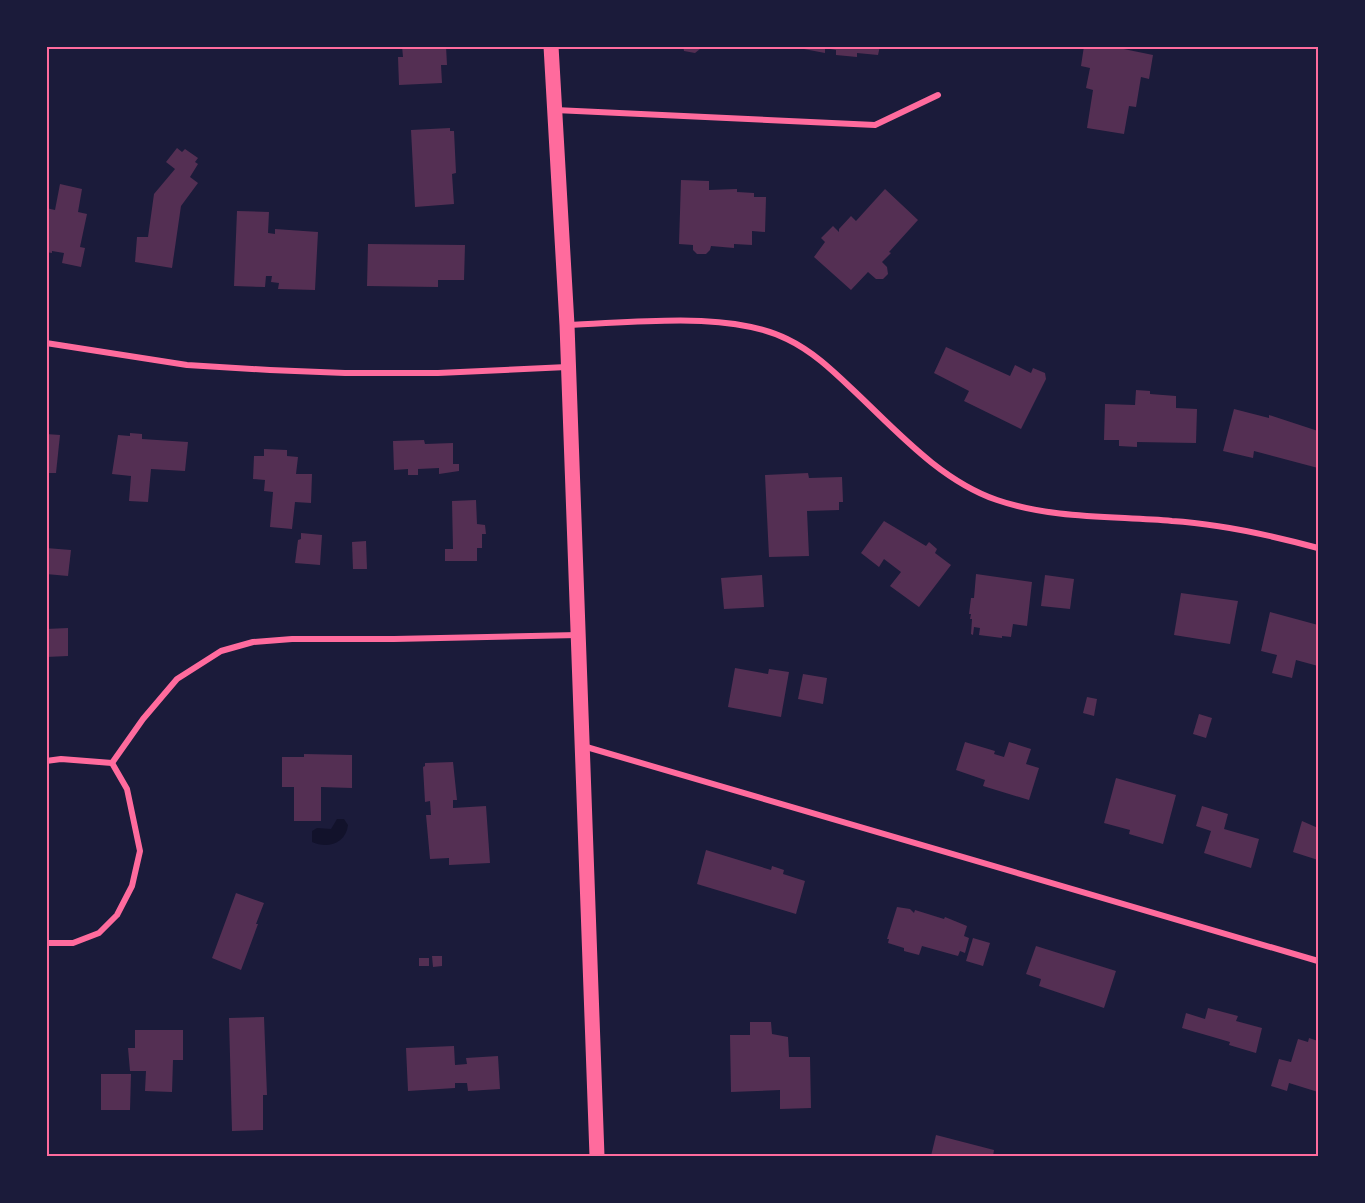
<svg xmlns="http://www.w3.org/2000/svg" width="1365" height="1203" font-family="Rubik,sans-serif">
  <style>
    .water { fill: #12122b }
    .building { fill: #542f53 }
    .lines { fill: none; stroke-linecap: round; stroke-linejoin: round }
    .minor { stroke: #ff6b9d; stroke-width: 6 }
    .primary { stroke: #ff6b9d; stroke-width: 15 }
    .neatline { fill: none; stroke: #ff6b9d; stroke-width: 2 }
  </style>
  <rect width="100%" height="100%" fill="#1b1b3a"/>
  <!-- water -->
  <path class="water" d="M337 819H344L348 825C346 844 327 849 312 842V831L317 828 331 829Z"/>
  <!-- building -->
  <g class="building">
    <path d="M402 46H446L447 65H441L442 83 399 85 398 57H403Z"/>
    <path d="M683 46H700V49L695 53 684 51Z"/>
    <path d="M788 46H880L878 55 857 53V57L836 55V50L825 48V53Z"/>
    <path d="M1084 46H1109L1153 55 1149 79 1141 77 1136 107 1129 106 1124 134 1087 128 1093 90 1086 88 1090 68 1081 66Z"/>
    <path d="M450 128V131H454L456 173 452 174 454 204 415 207 411 130Z"/>
    <path d="M177 148 182 152 185 149 198 158 195 162 198 164 190 177 198 183 181 206 172 268 135 262 137 237H148L154 194 175 169 166 162Z"/>
    <path d="M681 180 709 181V190L737 189V192L754 193V197H766L765 232 752 231V245L734 244V248L711 246 710 250 706 254H697L693 250V245L679 244Z"/>
    <path d="M60 184 82 189 78 212 87 214 80 247 85 248 81 267 62 263 64 253 52 251V253L46 252V208L55 210Z"/>
    <path d="M885 189 918 220 889 252 891 253 882 262 887 267 888 274 883 279H876L868 272 851 290 814 257 825 242 821 238 833 226 839 232V229L851 216 856 221Z"/>
    <path d="M237 211 269 212 268 233 275 234V229L318 232 315 290 278 289 279 283 271 282 272 276H266L265 287 234 286Z"/>
    <path d="M368 244 465 245 464 280H438V287L367 286Z"/>
    <path d="M946 347 1010 376 1015 365 1031 373 1033 368 1045 373 1046 379 1021 429 964 401 969 391 934 373Z"/>
    <path d="M1136 390 1150 391V394L1176 396V408L1197 409 1196 443 1137 442V447L1119 446V440H1104L1105 404 1135 405Z"/>
    <path d="M1234 409 1269 418V415L1318 431V468L1254 451 1253 458 1223 451Z"/>
    <path d="M130 433 142 434V439L188 442 185 471 151 469 148 502 129 501 131 476 112 474 118 435 130 436Z"/>
    <path d="M46 434 60 435 56 473H46Z"/>
    <path d="M424 440 425 444 453 443V464H459V471L439 474V468L418 469V475H408V469L394 470 393 441Z"/>
    <path d="M264 449 287 450V456L298 457 296 474H312L311 503 295 502 292 529 270 527 273 492 264 491 265 480 253 479 254 456H264Z"/>
    <path d="M808 473 809 478 842 477 843 502H839V510L807 511 809 556 769 557 765 475Z"/>
    <path d="M476 500 477 524 485 525 486 534H482V548H477V561H445V549H453L452 501Z"/>
    <path d="M884 521 926 546 929 542 937 549 935 553 951 565 919 607 890 586 901 572 884 559 879 567 861 553Z"/>
    <path d="M301 533 322 535 320 565 295 563 298 540 301 539Z"/>
    <path d="M366 541 367 569H353L352 542Z"/>
    <path d="M46 548 71 550 68 576 46 574Z"/>
    <path d="M976 574 1032 582 1027 626 1013 624 1011 637 1002 636V638L979 635 980 628 974 627 973 635 971 634 972 619H970L971 614H969L971 598H974Z"/>
    <path d="M762 575 764 607 724 609 721 578Z"/>
    <path d="M1045 575 1074 579 1070 609 1041 606Z"/>
    <path d="M1181 593 1238 601 1230 644 1174 635Z"/>
    <path d="M1270 612 1318 625V666L1296 660 1292 678 1272 673 1277 655 1261 651Z"/>
    <path d="M68 628V656L46 657V629Z"/>
    <path d="M735 668 768 674 769 669 789 672 781 717 728 707Z"/>
    <path d="M803 674 827 678 823 704 798 699Z"/>
    <path d="M1087 697 1097 699 1094 716 1083 713Z"/>
    <path d="M1199 714 1212 718 1206 738 1193 734Z"/>
    <path d="M965 742 995 751 994 754 1004 757 1009 742 1031 749 1026 764 1039 768 1029 800 983 786 985 780 956 770Z"/>
    <path d="M304 754 352 755V788L321 787V821H294V787H282V757H304Z"/>
    <path d="M453 762 457 800H453V808L486 806 490 863 449 865V858L430 859 426 815H431L430 801 425 802 423 767 425 766V763Z"/>
    <path d="M1116 778 1176 795 1163 844 1129 834 1130 830 1104 823Z"/>
    <path d="M1202 806 1228 814 1224 829 1259 839 1251 868 1204 853 1211 831 1196 826Z"/>
    <path d="M1302 821 1318 828V860L1293 852Z"/>
    <path d="M706 850 771 870 772 866 784 870 783 874 805 881 796 914 697 884Z"/>
    <path d="M236 893 264 903 256 924H258L241 970 212 958Z"/>
    <path d="M897 907 910 909 914 913 915 910 944 919 945 917 967 926 964 936 969 938 965 953 960 951 958 956 922 946 919 955 904 951V948L888 943 889 939H887Z"/>
    <path d="M973 938 990 943 983 966 966 961Z"/>
    <path d="M1036 946 1116 971 1104 1008 1039 986 1041 979 1026 974Z"/>
    <path d="M432 956H442V966L433 967Z"/>
    <rect x="419" y="958" width="10" height="8"/>
    <path d="M1208 1008 1238 1016 1236 1021 1262 1028 1256 1053 1229 1045 1230 1042 1182 1028 1186 1013 1205 1019Z"/>
    <path d="M264 1017 267 1095H263V1130L232 1131 229 1018Z"/>
    <path d="M750 1022H771L772 1034 788 1037 789 1057H810L811 1108 780 1109V1090L731 1092 730 1035H750Z"/>
    <path d="M135 1030H183V1060H173L172 1092 145 1091 146 1071H130L128 1048H135Z"/>
    <path d="M1309 1038 1318 1041V1092L1289 1083 1287 1091 1271 1086 1279 1059 1291 1062 1298 1039 1308 1042Z"/>
    <path d="M454 1046 455 1065 467 1064 466 1058 498 1056 500 1089 468 1091 467 1083H455V1088L408 1091 406 1048Z"/>
    <path d="M101 1074H131L130 1110H101Z"/>
    <path d="M936 1135 994 1150 993 1156H931Z"/>
  </g>
  <g class="lines">
    <!-- minor -->
    <g class="minor">
      <path d="M555 110 875 125 938 95"/>
      <path d="M567 325C631 323 729 310 787 339 812 351 831 369 851 388 895 429 939 480 997 500 1052 519 1115 516 1172 521 1222 524 1270 535 1318 548"/>
      <path d="M46 343 187 365 270 370 345 373H438L567 367"/>
      <path d="M583 746 1318 961"/>
      <path d="M46 761 61 759 112 763"/>
      <path d="M112 763 143 719 177 679 221 651 253 642 292 639H394L578 635"/>
      <path d="M46 943H73L99 933 117 915 132 886 140 851 127 789 112 763"/>
    </g>
    <!-- primary -->
    <path class="primary" d="M551 46 567 325 597 1156"/>
  </g>
  <!-- border -->
  <rect width="1365" height="1203" fill="none" stroke="#1b1b3a" stroke-width="96"/>
  <rect x="48" y="48" width="1269" height="1107" class="neatline"/>
</svg>
